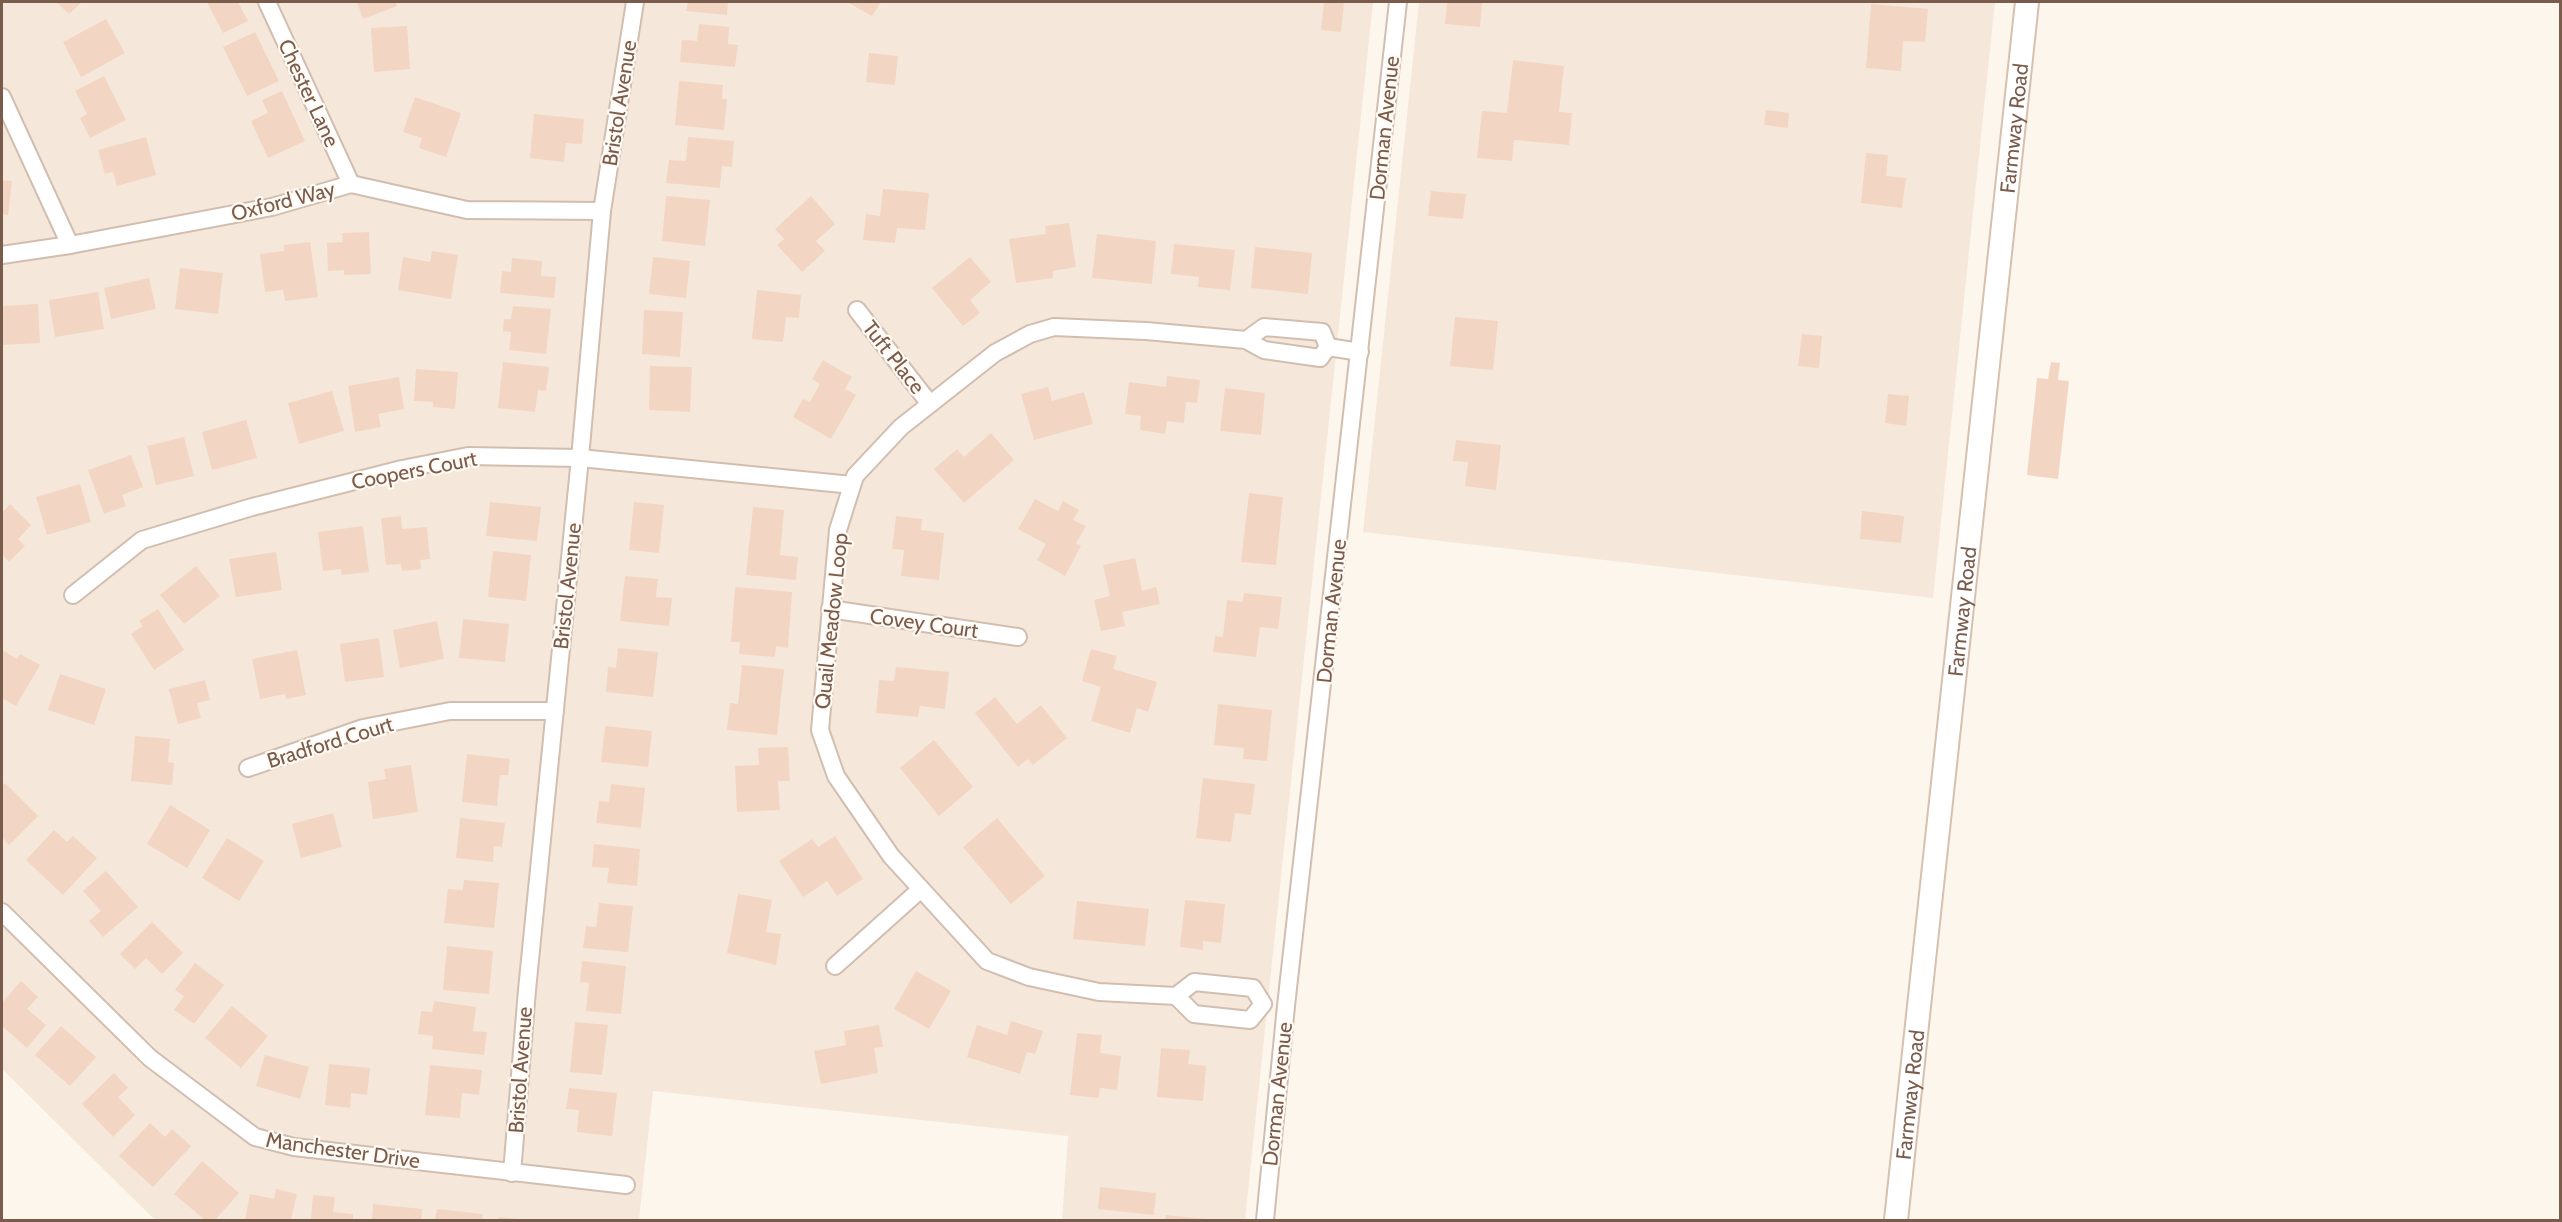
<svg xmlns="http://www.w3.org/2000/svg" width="2562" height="1222" font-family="Cabin,sans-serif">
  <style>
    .residential { fill: #f5e8da }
    .building { fill: #f3d5c3 }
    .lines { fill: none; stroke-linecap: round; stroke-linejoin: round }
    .minor-casing { stroke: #d1beb0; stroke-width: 20 }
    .secondary-casing { stroke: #d6c0b0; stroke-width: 26 }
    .minor { stroke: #fff; stroke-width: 16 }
    .secondary { stroke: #fff; stroke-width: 22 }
    .labels { text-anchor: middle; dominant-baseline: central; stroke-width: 4.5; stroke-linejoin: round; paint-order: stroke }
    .street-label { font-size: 21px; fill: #7a5c4d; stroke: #fffaf3 }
  </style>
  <rect width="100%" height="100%" fill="#fdf6ec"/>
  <!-- residential -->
  <g class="residential">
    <path d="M2 2H1373L1245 1220H1062L1068 1136 653 1091 639 1220H155L2 1069Z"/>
    <path d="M1419 2H1995L1933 598 1363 532Z"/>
  </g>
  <!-- building -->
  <g class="building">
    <path d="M56 2H82L69 14Z"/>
    <path d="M207 2H238L248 21 223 33Z"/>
    <path d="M357 2H396L397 6 363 19Z"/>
    <path d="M688 2H728L727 15 686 11Z"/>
    <path d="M847 2H881L872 16Z"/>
    <path d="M1324 2H1344L1341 32 1321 30Z"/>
    <path d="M1447 2H1482L1480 27 1445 24Z"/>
    <path d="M1871 4 1928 9 1925 42 1903 41 1901 71 1866 68Z"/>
    <path d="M106 19 125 53 81 77 63 42Z"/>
    <path d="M699 24 729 27 728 44 738 45 735 67 680 62 682 40 697 41Z"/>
    <path d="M407 26 410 69 374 72 371 28Z"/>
    <path d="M255 32 279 81 247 96 223 47Z"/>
    <path d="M869 53 898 56 895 85 866 82Z"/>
    <path d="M1513 60 1564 66 1559 112 1572 113 1569 145 1514 140 1512 161 1477 158 1482 111 1507 113Z"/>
    <path d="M104 76 126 120 90 138 80 118 87 114 75 91Z"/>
    <path d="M679 81 723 85 722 99H727L724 130 675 125Z"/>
    <path d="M282 91 305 141 268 158 251 121 268 113 262 100Z"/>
    <path d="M415 97 461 113 446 157 419 148 422 138 403 132Z"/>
    <path d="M1766 110 1789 113 1788 128 1764 125Z"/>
    <path d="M534 114 584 119 582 144 566 143 564 162 530 158Z"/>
    <path d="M146 137 156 175 117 186 113 172 105 174 98 150Z"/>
    <path d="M688 137 734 141 732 167 722 166 720 188 666 183 669 160 686 161Z"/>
    <path d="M1866 153 1888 155 1886 176 1906 178 1902 208 1861 203Z"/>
    <path d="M2 180 12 181 8 215 2 214Z"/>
    <path d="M883 189 929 193 925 230 897 228 895 243 863 240 866 214 880 216Z"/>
    <path d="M1431 191 1466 194 1463 219 1428 216Z"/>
    <path d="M666 196 710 200 705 246 662 241Z"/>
    <path d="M811 196 835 224 816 241 825 251 802 272 777 245 784 239 775 229Z"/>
    <path d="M1069 223 1076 267 1053 271V278L1016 283 1009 239 1046 234 1045 226Z"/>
    <path d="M369 232 371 274 344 275V270L328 271 327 243 343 242 342 233Z"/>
    <path d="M1097 234 1156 241 1152 284 1092 278Z"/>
    <path d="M310 242 318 297 285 301 283 290 265 292 260 254 284 251V245Z"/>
    <path d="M1174 244 1235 250 1230 290 1198 287 1199 277 1171 274Z"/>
    <path d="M1255 247 1312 253 1308 294 1251 288Z"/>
    <path d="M432 251 458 255 451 299 398 290 403 257 430 262Z"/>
    <path d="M653 257 690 261 686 298 649 294Z"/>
    <path d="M970 257 991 282 970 300 980 313 963 326 932 288Z"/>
    <path d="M512 258 542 261 541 276 556 277 554 298 500 293 502 271 511 272Z"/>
    <path d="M180 268 223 273 218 314 175 309Z"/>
    <path d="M149 278 156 309 111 319 104 288Z"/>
    <path d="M757 290 801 295 799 318 786 317 783 342 752 339Z"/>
    <path d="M98 292 104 329 55 337 49 300Z"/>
    <path d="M38 304 40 343 2 345V306Z"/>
    <path d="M513 306 551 309 546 354 509 350 511 332 503 331 504 319H511Z"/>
    <path d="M644 310 683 312 680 357 642 354Z"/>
    <path d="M1455 317 1498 321 1493 370 1450 366Z"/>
    <path d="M1802 334 1822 336 1819 368 1798 366Z"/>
    <path d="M823 360 852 377 845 389 856 395 831 439 793 417 803 399 810 402 820 384 812 379Z"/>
    <path d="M503 362 549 367 546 391 538 390 535 412 498 408Z"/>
    <path d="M2051 362 2060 363 2058 380 2069 381 2058 479 2027 475 2037 378 2048 379Z"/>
    <path d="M650 366 692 367 690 412 649 410Z"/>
    <path d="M416 369 458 372 455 409 433 407V402L414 401Z"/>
    <path d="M1167 376 1200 380 1197 403 1186 402 1184 423 1167 421 1165 434 1140 430 1141 416 1125 414 1129 382 1166 387Z"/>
    <path d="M399 377 404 409 378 414 381 427 355 432 348 386Z"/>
    <path d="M1048 387 1052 401 1084 392 1093 424 1034 440 1021 394Z"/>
    <path d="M1225 388 1265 393 1261 435 1220 431Z"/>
    <path d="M332 391 344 431 299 444 288 403Z"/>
    <path d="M1888 394 1909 396 1906 426 1885 423Z"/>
    <path d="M246 420 257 458 212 470 202 432Z"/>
    <path d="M991 433 1014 460 964 503 934 469 957 449 964 457Z"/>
    <path d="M184 437 194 476 156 485 147 446Z"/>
    <path d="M1456 440 1501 445 1496 490 1465 486 1468 462 1453 461Z"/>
    <path d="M131 455 143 487 122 495 126 506 104 514 88 470Z"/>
    <path d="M80 484 91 522 47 535 36 497Z"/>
    <path d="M1249 493 1283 497 1276 565 1241 562Z"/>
    <path d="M1035 499 1058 511 1063 501 1079 510 1073 520 1086 526 1076 543 1081 546 1065 576 1037 560 1046 544 1018 529Z"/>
    <path d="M490 502 541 507 537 541 486 536Z"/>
    <path d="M634 502 664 505 659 553 629 550Z"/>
    <path d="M10 504 31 525 18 539 25 546 9 562 2 554V513Z"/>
    <path d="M753 507 784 510 780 555 798 557 796 580 746 575Z"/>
    <path d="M1862 511 1904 516 1901 543 1860 539Z"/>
    <path d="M401 516 402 529 427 527 430 559 420 560 421 569 402 571 401 564 386 565 381 518Z"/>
    <path d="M896 516 922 519 921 530 944 533 939 580 901 576 904 550 892 549Z"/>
    <path d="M363 526 369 572 342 575 341 569 323 571 318 532Z"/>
    <path d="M493 551 531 555 526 601 488 597Z"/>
    <path d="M276 552 282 590 236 597 229 559Z"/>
    <path d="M1135 558 1142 591 1156 587 1160 604 1122 612 1125 626 1101 631 1094 600 1110 596 1103 565Z"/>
    <path d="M196 566 220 596 184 624 160 595Z"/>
    <path d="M625 576 658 579 656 597 672 598 669 626 620 621Z"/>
    <path d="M735 587 792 592 788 648 776 646 775 657 739 654 740 642H731Z"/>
    <path d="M1244 593 1282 597 1278 629 1260 627 1256 657 1213 652 1215 636 1223 637 1227 600 1243 602Z"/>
    <path d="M158 609 184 650 154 670 131 634 143 626 139 621Z"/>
    <path d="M463 619 509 624 505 662 459 658Z"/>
    <path d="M437 621 444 659 400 668 393 630Z"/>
    <path d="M379 638 384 677 345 682 340 644Z"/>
    <path d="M618 648 658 652 653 697 606 692 608 667 616 668Z"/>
    <path d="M1091 649 1117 656 1113 669 1157 682 1148 712 1137 708 1130 733 1091 721 1101 687 1082 681Z"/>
    <path d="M2 650 17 659 20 654 40 665 16 706 2 698Z"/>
    <path d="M297 650 306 695 286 699 285 694 260 699 252 659Z"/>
    <path d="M742 665 784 669 777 735 727 730 730 703 738 704Z"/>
    <path d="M896 667 949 672 945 709 920 706 918 717 876 713 879 680 894 681Z"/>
    <path d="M60 674 106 689 94 725 48 710Z"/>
    <path d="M205 680 210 700 197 703 201 718 178 724 169 689Z"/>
    <path d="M995 697 1017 724 1041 705 1067 738 1033 765 1028 759 1018 767 975 713Z"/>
    <path d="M1218 704 1272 710 1267 761 1243 759 1244 748 1214 745Z"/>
    <path d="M605 726 652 731 648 767 601 762Z"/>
    <path d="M135 736 170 739 168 762 174 763 172 785 131 781Z"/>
    <path d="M934 740 973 787 939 816 900 768Z"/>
    <path d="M788 747 790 781H778L780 810 737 812 735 766 759 765 758 748Z"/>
    <path d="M467 754 510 759 508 775H500L497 806 462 802Z"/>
    <path d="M411 765 418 812 373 819 368 782 386 779 384 769Z"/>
    <path d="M1203 778 1255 784 1251 815 1235 813 1231 842 1196 838Z"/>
    <path d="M5 783 38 816 9 845 2 837V786Z"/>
    <path d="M611 784 645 788 641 828 596 823 599 801 609 802Z"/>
    <path d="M170 805 210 830 187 868 147 844Z"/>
    <path d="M333 813 342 847 301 858 292 824Z"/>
    <path d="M460 818 505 823 502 847 494 846 493 862 456 858Z"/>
    <path d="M997 818 1045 876 1011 904 963 847Z"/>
    <path d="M54 830 67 842 73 836 97 858 63 895 26 860Z"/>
    <path d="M835 836 863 879 837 896 827 881 803 897 779 861 812 839 818 847Z"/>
    <path d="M227 838 264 861 239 901 202 878Z"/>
    <path d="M594 844 640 849 637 886 607 883 609 868 592 867Z"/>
    <path d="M106 871 138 907 103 937 89 921 101 911 83 891Z"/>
    <path d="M464 880 499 883 494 928 444 923 448 889 463 890Z"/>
    <path d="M738 894 772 900 766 932 781 934 776 965 727 953Z"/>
    <path d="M1185 900 1225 904 1221 943 1203 941V950L1180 947Z"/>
    <path d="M1077 901 1149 909 1145 946 1073 939Z"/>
    <path d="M599 903 633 906 628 952 583 948 586 926 596 927Z"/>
    <path d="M152 922 183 953 162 974 146 958 135 969 120 954Z"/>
    <path d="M447 946 493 951 489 994 443 990Z"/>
    <path d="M582 961 626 966 621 1014 586 1011 589 983 580 982Z"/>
    <path d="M195 963 224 985 194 1024 174 1010 184 996 175 990Z"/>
    <path d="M916 971 951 991 929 1029 894 1009Z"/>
    <path d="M21 981 38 997 27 1009 46 1025 27 1048 2 1026V1003Z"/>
    <path d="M434 1001 476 1007 473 1031 487 1032 484 1055 432 1049 433 1036 418 1034 421 1011 432 1012Z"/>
    <path d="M232 1006 268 1036 241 1068 205 1038Z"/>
    <path d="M1011 1021 1043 1031 1035 1054 1027 1052 1020 1074 967 1057 977 1025 1007 1035Z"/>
    <path d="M575 1022 608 1025 602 1075 570 1072Z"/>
    <path d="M879 1025 883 1047 874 1048 878 1073 821 1084 814 1051 846 1045 844 1031Z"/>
    <path d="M61 1026 96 1057 70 1086 35 1055Z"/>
    <path d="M1077 1033 1102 1035 1100 1053 1121 1056 1117 1090 1100 1088 1099 1098 1070 1095Z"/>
    <path d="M1161 1048 1190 1050 1188 1064 1206 1066 1203 1101 1157 1097Z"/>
    <path d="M265 1055 309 1067 300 1099 256 1086Z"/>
    <path d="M329 1064 370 1068 367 1095 351 1093 350 1108 325 1105Z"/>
    <path d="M430 1065 482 1070 479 1095 462 1093 460 1118 425 1115Z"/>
    <path d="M114 1073 128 1088 118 1097 135 1115 113 1137 82 1104Z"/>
    <path d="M569 1088 617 1093 612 1136 577 1132 579 1110 566 1109Z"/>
    <path d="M150 1123 165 1137 172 1129 191 1146 153 1187 119 1156Z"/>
    <path d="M202 1161 239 1193 215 1220H205L174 1194Z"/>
    <path d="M1100 1187 1156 1193 1154 1215 1098 1209Z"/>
    <path d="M276 1189 297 1194 291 1220H245L250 1194 274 1199Z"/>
    <path d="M313 1195 335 1197 333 1212 353 1214V1220H311Z"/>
    <path d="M373 1204 422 1209 421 1220H372Z"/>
    <path d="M437 1209 483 1214 482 1220H435Z"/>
    <path d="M1166 1215 1206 1219V1220H1165Z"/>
    <path d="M499 1217 520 1219V1220H498Z"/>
  </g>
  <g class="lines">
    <!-- minor casing -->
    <g class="minor-casing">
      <g id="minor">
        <path d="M267 2 351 184"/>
        <path d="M2 97 70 245"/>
        <path d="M2 255 70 245 272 207 351 184 467 210 602 211"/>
        <path d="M857 310 930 404"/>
        <path d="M1264 327 1322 332 1328 347 1320 358 1264 350 1246 340Z"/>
        <path d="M1328 347 1360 352"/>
        <path d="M73 595 142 540 252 507 402 469 468 456 580 458 852 485"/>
        <path d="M830 609 1018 637"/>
        <path d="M248 768 363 728 450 711H555"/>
        <path d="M2 912 150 1058 255 1137 294 1147 626 1185"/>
        <path d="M835 966 921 889"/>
        <path d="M1194 982 1253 988 1263 1004 1250 1020 1194 1014 1176 996Z"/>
        <path d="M1176 996 1099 992 1029 977 987 961 891 856 836 776 820 730 838 530 855 476 901 427 995 353 1030 334 1054 327 1146 331 1246 340"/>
        <path d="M512 1173 527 990 580 458 602 211 635 2"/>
        <path d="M1265 1220 1286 1006 1398 2"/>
      </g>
    </g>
    <!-- secondary casing -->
    <g class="secondary-casing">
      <g id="secondary">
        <path id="s1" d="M1896 1220 2027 2"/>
      </g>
    </g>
    <!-- minor -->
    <use href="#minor" class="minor"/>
    <!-- secondary -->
    <use href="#secondary" class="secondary"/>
  </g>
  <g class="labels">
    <!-- street labels -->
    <g class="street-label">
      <text transform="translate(309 93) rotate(65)">Chester Lane</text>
      <text transform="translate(619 103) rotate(-81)">Bristol Avenue</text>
      <text transform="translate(1384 128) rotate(-84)">Dorman Avenue</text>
      <text stroke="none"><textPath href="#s1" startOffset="1098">Farmway Road</textPath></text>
      <text transform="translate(283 201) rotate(-14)">Oxford Way</text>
      <text transform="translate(894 357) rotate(52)">Tuft Place</text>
      <text transform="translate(414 470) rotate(-11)">Coopers Court</text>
      <text transform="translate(567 586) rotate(-84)">Bristol Avenue</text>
      <text transform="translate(1331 611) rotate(-84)">Dorman Avenue</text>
      <text stroke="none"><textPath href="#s1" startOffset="612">Farmway Road</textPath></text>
      <text transform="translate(831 621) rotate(-84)">Quail Meadow Loop</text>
      <text transform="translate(924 623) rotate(8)">Covey Court</text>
      <text transform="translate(330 742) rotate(-17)">Bradford Court</text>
      <text transform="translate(520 1070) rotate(-86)">Bristol Avenue</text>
      <text transform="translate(1277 1094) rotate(-84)">Dorman Avenue</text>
      <text stroke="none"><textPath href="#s1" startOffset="126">Farmway Road</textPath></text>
      <text transform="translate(343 1150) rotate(8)">Manchester Drive</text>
    </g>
  </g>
  <!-- border -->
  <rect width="2562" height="1222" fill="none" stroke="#7a5c4d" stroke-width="6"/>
</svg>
